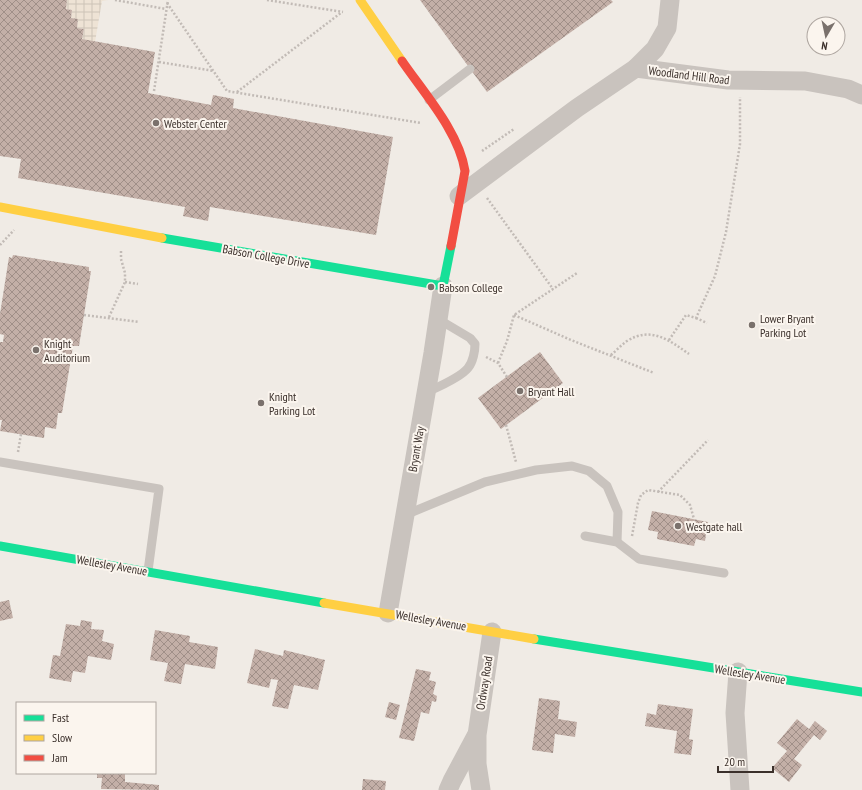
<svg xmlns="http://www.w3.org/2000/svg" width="862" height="790" font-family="'PT Sans Narrow',sans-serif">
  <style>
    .plaza { fill: url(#plaza-grid) }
    .building { fill: url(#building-cross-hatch) }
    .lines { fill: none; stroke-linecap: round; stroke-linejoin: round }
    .path { stroke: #c2bbb6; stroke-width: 2.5; stroke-dasharray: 2 2; stroke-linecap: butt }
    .lane { stroke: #c9c3be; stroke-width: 9 }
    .street { stroke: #c9c3be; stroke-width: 19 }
    .fast { stroke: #16e098; stroke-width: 9 }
    .slow { stroke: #ffcf43; stroke-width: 9 }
    .jam { stroke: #f24e42; stroke-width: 9 }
    .poi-dot { fill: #7a716c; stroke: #fbf5ee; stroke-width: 1.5 }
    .labels { text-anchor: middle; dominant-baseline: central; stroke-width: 4; stroke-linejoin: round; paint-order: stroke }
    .street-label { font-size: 12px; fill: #3b302b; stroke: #fbf5ee }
    .poi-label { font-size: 12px; fill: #3b302b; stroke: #fbf5ee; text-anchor: start }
  </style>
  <defs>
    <pattern id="plaza-grid" width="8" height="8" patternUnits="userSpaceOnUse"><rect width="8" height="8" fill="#eee3d5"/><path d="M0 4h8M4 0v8" fill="none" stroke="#cdc3b7"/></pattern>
    <pattern id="building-cross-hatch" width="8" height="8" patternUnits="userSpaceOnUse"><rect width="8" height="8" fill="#c3afa7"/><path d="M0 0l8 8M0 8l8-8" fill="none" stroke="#a08f88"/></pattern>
  </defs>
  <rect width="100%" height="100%" fill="#f0ebe5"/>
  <!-- plaza -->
  <path class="plaza" d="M67 0H108L102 1 95 42 82 39 84 29 77 28 78 20 71 18 72 10 66 9Z"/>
  <!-- building -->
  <g class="building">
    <path d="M0 0H67L66 9 72 10 71 18 78 19 77 28 84 29 82 39 155 52 148 93 211 105 213 95 234 99 233 108 393 137 376 235 210 207 208 221 183 216 185 207 18 178 21 159 0 156Z"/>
    <path d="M420 0H611L613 2 487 92Z"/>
    <path d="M13 255 89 267V271H91L79 346H73L62 413H58L56 429 45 427 44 438 0 431 2 420H0V342H3L4 335 0 334V314L9 257 12 258Z"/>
    <path d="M540 352 563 383 501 429 478 398Z"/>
    <path d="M652 511 708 522 705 541 696 539 694 546 657 539 658 532 648 530Z"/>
    <path d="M9 600 13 618 0 621V602Z"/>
    <path d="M81 620 92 622 91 629 104 630 102 641 114 644 111 660 88 656 85 673 73 671 71 682 49 678 53 655 60 656 66 624 80 626Z"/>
    <path d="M155 630 190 636 189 642 218 647 215 669 185 664 181 684 164 681 168 663 150 660Z"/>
    <path d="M255 649 283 656 284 650 325 660 318 690 294 685 288 709 272 706 278 680 271 679 269 688 247 683Z"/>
    <path d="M416 669 431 672 429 680 436 682 433 694 437 696 436 702 432 701 429 714 421 712 414 741 399 738Z"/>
    <path d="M539 698 560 701 558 719 577 722 575 737 555 734 553 753 532 750Z"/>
    <path d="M389 702 400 705 396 720 385 717Z"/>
    <path d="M658 704 693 709 689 739 693 740 691 755 674 753 677 731 645 726 647 713 656 715Z"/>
    <path d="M797 719 809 729 815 721 827 731 820 740 814 735 794 759 802 765 789 782 772 768 787 751 777 743Z"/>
    <path d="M97 773H125V782L159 785V790L101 789 102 778H97Z"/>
    <path d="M363 779 386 781 385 790H362Z"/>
  </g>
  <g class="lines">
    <!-- path -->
    <g class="path">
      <path d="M115 0 166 9"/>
      <path d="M267 0 343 12"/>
      <path d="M167 3 227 91 421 123"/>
      <path d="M159 62 214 71"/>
      <path d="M154 91 168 0"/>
      <path d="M237 92 342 12"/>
      <path d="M482 151 514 129"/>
      <path d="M487 198 553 289"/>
      <path d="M0 245 14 230"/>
      <path d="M125 282 138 284"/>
      <path d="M84 315 139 322"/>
      <path d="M514 315 571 340 654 373"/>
      <path d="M109 317 125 282V273L121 259V250"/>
      <path d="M696 318 707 323"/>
      <path d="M669 340 686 315 696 318 715 276 726 232 740 144V97"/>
      <path d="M611 355C616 351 621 345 627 341 651 326 669 340 689 354"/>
      <path d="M486 357 498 363 507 377"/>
      <path d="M498 363 507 341 514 315 577 273"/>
      <path d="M506 425 516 462"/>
      <path d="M18 452 21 434"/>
      <path d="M658 492 708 440"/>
      <path d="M632 536 638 503 641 495 648 490 680 495 690 505 694 519"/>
    </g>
    <!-- lane -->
    <g class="lane">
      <path d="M429 100 470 69"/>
      <path d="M427 392C438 387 460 378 468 368 473 362 475 351 475 344L470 338 438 319"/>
      <path d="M0 462 159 489 148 571"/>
      <path d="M405 515 485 482 536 470 572 466 589 471 607 486 618 512 617 542"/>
      <path d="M585 536 617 542 639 559 724 573"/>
    </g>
    <!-- street -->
    <g class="street">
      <path d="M636 68 655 49 667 28 670 0"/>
      <path d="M459 196 577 108 636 68 728 80 805 81 848 89 862 95"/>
      <path d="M388 613 433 353 443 286"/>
      <path d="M738 672 735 713 740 790"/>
      <path d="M448 790 452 781 476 736"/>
      <path d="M481 790 477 764V735L492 632"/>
    </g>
    <!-- fast -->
    <g class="fast">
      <path d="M162 238 443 286 451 246"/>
      <path d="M0 546 324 603"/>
      <path d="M534 639 862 692"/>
    </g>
    <!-- slow -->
    <g class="slow">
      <path d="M360 0 402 61"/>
      <path d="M0 207 162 238"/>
      <path d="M324 603 534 639"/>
    </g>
    <!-- jam -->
    <path class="jam" d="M402 61C424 93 459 132 465 171L451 246"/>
  </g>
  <!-- markers -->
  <g class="poi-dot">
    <circle cx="156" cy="123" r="4"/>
    <circle cx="431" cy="287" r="4"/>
    <circle cx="752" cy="325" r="4"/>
    <circle cx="36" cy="350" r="4"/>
    <circle cx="520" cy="391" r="4"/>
    <circle cx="261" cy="403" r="4"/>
    <circle cx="678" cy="526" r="4"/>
  </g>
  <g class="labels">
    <!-- street labels -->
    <g class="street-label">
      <text transform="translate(689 75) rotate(7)">Woodland Hill Road</text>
      <text transform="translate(266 256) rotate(10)">Babson College Drive</text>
      <text transform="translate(416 449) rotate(-80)">Bryant Way</text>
      <text transform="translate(112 565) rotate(10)">Wellesley Avenue</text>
      <text transform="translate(431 620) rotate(10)">Wellesley Avenue</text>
      <text transform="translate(750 674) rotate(9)">Wellesley Avenue</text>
      <text transform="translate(484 683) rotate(-81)">Ordway Road</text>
    </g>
    <!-- poi labels -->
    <g class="poi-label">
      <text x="164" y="123">Webster Center</text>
      <text x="439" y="287">Babson College</text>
      <text x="760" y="318">Lower Bryant<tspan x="760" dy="14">Parking Lot</tspan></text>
      <text x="44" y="343">Knight<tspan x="44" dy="14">Auditorium</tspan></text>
      <text x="528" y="391">Bryant Hall</text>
      <text x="269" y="396">Knight<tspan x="269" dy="14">Parking Lot</tspan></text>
      <text x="686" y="526">Westgate hall</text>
    </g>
  </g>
  <!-- legend -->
  <rect x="16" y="702" width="140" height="72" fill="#fbf5ee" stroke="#aea6a0"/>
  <rect x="24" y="715" width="20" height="6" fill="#16e098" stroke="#aea6a0"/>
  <text x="52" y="722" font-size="12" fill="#3b302b">Fast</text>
  <rect x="24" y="735" width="20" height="6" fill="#ffcf43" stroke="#aea6a0"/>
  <text x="52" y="742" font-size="12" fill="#3b302b">Slow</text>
  <rect x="24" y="755" width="20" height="6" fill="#f24e42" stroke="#aea6a0"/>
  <text x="52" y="762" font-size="12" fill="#3b302b">Jam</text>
  <!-- north arrow -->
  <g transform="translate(826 36) rotate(189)"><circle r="19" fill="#fbf5ee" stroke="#aea6a0"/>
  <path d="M0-3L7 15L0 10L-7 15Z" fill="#7a716c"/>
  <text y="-6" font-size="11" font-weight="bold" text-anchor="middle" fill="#3b302b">N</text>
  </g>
  <!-- scale -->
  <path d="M718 766v6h55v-6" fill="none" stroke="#3b302b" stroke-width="2"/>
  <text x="724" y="766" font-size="12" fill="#3b302b" stroke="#fbf5ee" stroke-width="3" paint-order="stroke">20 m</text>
</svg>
